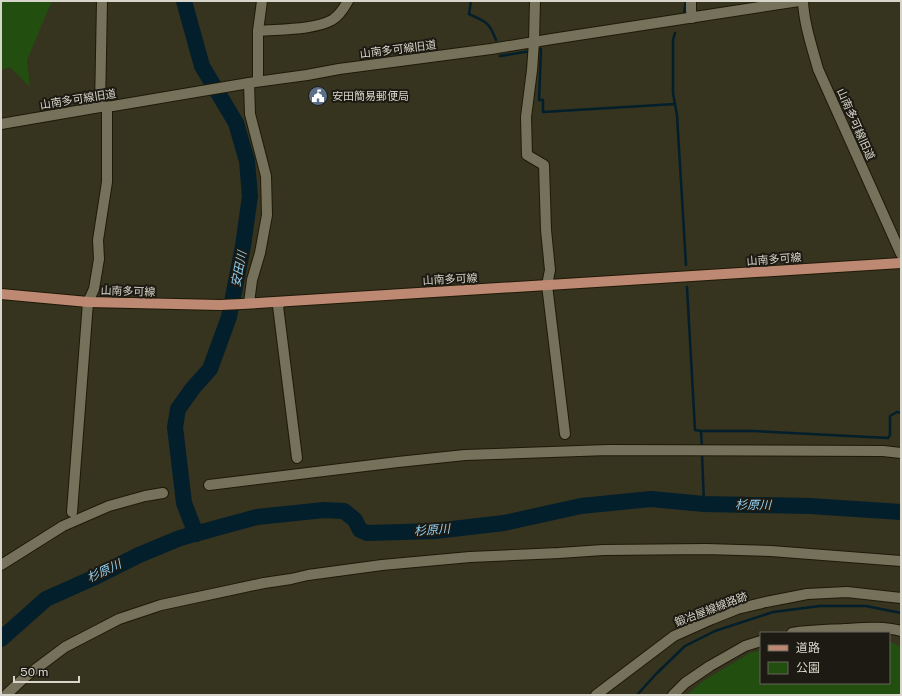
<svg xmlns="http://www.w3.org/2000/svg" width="902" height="696" font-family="'Public Sans','Noto Sans JP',sans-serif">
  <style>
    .green { fill: #224e10 }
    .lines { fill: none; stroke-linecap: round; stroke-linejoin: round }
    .stream { stroke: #031f2c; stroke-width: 2.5 }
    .river { stroke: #031f2c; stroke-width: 16 }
    .minor-casing { stroke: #1e1a08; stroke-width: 12 }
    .major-casing { stroke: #1e1a08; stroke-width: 12 }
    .minor { stroke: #75715b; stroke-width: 10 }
    .major { stroke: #be8973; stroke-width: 10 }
    .labels { text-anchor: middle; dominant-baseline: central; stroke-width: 4; stroke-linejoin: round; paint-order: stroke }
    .street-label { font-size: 11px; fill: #d8d6ca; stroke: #1c1a12 }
    .poi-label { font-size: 11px; fill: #d8d6ca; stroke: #1c1a12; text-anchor: start }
    .water-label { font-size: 12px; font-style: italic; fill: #91d1f5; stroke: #1c1a12 }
  </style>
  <rect width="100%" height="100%" fill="#36331f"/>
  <!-- green -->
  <g class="green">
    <path d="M1 1H52L27 60 30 87 10 67 1 70Z"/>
    <path d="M889 641 901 647V695H687L703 681 750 653 761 650V683H889Z"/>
  </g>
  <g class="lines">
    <!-- stream -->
    <g class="stream">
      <path d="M471 1 469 14C487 22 489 22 496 40"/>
      <path d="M684 13 686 1"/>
      <path d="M675 33 673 40V93L677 115 686 265"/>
      <path d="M536 50 541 49 539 100H543V112L675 104"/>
      <path d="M500 56 531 51"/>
      <path d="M687 287 695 430 701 431 702 448"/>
      <path d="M701 431H753L888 438 890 435V416L897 412 901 413"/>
      <path d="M702 453 704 504"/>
      <path d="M637 695 656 674 685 646 715 631 773 612 820 606H866L901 613"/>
    </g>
    <!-- river -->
    <g class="river">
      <path d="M184 1 202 66 236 123 247 161 250 196 243 246 229 317 210 369 193 388 178 409 175 427 184 503 196 534"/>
      <path d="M1 639 46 599 93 578 139 555 180 538 257 517 324 510 344 511 355 520 360 530 367 533 435 531 504 523 581 506 651 499 704 504 810 506 901 512"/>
    </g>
    <!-- minor casing -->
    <g class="minor-casing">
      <g id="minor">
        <path d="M535 1 534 42 532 70 526 117 527 155 544 165 546 230 550 270 547 285 565 434"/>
        <path d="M691 1V10L692 18"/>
        <path d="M803 1C804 24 812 47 818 69L901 254"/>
        <path d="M258 31C280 29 314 30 332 20 339 16 344 8 348 1"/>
        <path d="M258 81V31L262 1"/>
        <path d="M100 107 102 1"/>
        <path d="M1 124 100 107 113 106 249 83 307 75 339 69 491 49 552 39 799 1"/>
        <path d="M281 302 278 306 297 458"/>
        <path d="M249 303 252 280 260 253 267 215 266 176 250 114 249 83"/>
        <path d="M209 485 398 462 465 455 608 450 883 451 901 453"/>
        <path d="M72 512 88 302 94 289 99 259 98 240 107 182V107"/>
        <path d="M1 565 63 526 109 506 145 496 163 493"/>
        <path d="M792 633C810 630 827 630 845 629 863 628 883 626 901 631"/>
        <path d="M6 695 25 677 65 647 119 619 161 605 264 583 291 579 308 575 382 565 470 557 559 553 603 550 706 549 771 551 901 561"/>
        <path d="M596 695 674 636 712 619 737 609 766 602 807 594 847 592 901 598"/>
        <path d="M673 695 685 683 710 666 745 646 761 641"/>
      </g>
    </g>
    <!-- major casing -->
    <g class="major-casing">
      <path id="major" d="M1 294 88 302 220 305 242 304 901 263"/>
    </g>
    <!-- minor -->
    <use href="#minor" class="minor"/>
    <!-- major -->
    <use href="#major" class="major"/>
  </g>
  <!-- icons -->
  <defs>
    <g id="civic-disc" transform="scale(1)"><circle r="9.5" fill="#5c6f8a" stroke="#1c1a12"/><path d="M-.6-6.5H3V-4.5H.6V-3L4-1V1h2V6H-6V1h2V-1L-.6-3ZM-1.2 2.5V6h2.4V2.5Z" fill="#fff"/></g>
  </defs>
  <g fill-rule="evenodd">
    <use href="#civic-disc" x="318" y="96"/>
  </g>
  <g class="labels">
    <!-- street labels -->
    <g class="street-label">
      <text transform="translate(398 49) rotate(-7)">山南多可線旧道</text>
      <text transform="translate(78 99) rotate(-9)">山南多可線旧道</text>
      <text transform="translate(856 124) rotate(66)">山南多可線旧道</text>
      <text transform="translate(774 259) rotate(-4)">山南多可線</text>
      <text transform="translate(450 279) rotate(-3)">山南多可線</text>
      <text transform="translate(128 291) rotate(2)">山南多可線</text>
      <text transform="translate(711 609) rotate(-21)">鍛冶屋線線路跡</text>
    </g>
    <!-- poi labels -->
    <g class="poi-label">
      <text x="332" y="96">安田簡易郵便局</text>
    </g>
    <!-- water labels -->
    <g class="water-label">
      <text transform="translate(239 269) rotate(-79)">安田川</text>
      <text transform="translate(753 505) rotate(1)">杉原川</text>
      <text transform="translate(432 530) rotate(-4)">杉原川</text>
      <text transform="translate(104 571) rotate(-25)">杉原川</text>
    </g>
  </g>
  <!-- border -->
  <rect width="902" height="696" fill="none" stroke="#d8d6ca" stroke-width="4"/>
  <!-- legend -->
  <rect x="760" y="632" width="130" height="52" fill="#1c1a12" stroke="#67655c"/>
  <rect x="768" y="645" width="20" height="6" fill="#be8973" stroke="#67655c"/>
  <text x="796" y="652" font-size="12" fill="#d8d6ca">道路</text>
  <rect x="768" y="662" width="20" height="12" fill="#224e10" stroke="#67655c"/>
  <text x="796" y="672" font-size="12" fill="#d8d6ca">公園</text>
  <!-- scale -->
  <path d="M14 676v6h65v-6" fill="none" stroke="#d8d6ca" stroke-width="2"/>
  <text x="20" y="676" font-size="12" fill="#d8d6ca" stroke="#1c1a12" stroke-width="3" paint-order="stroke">50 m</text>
</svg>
